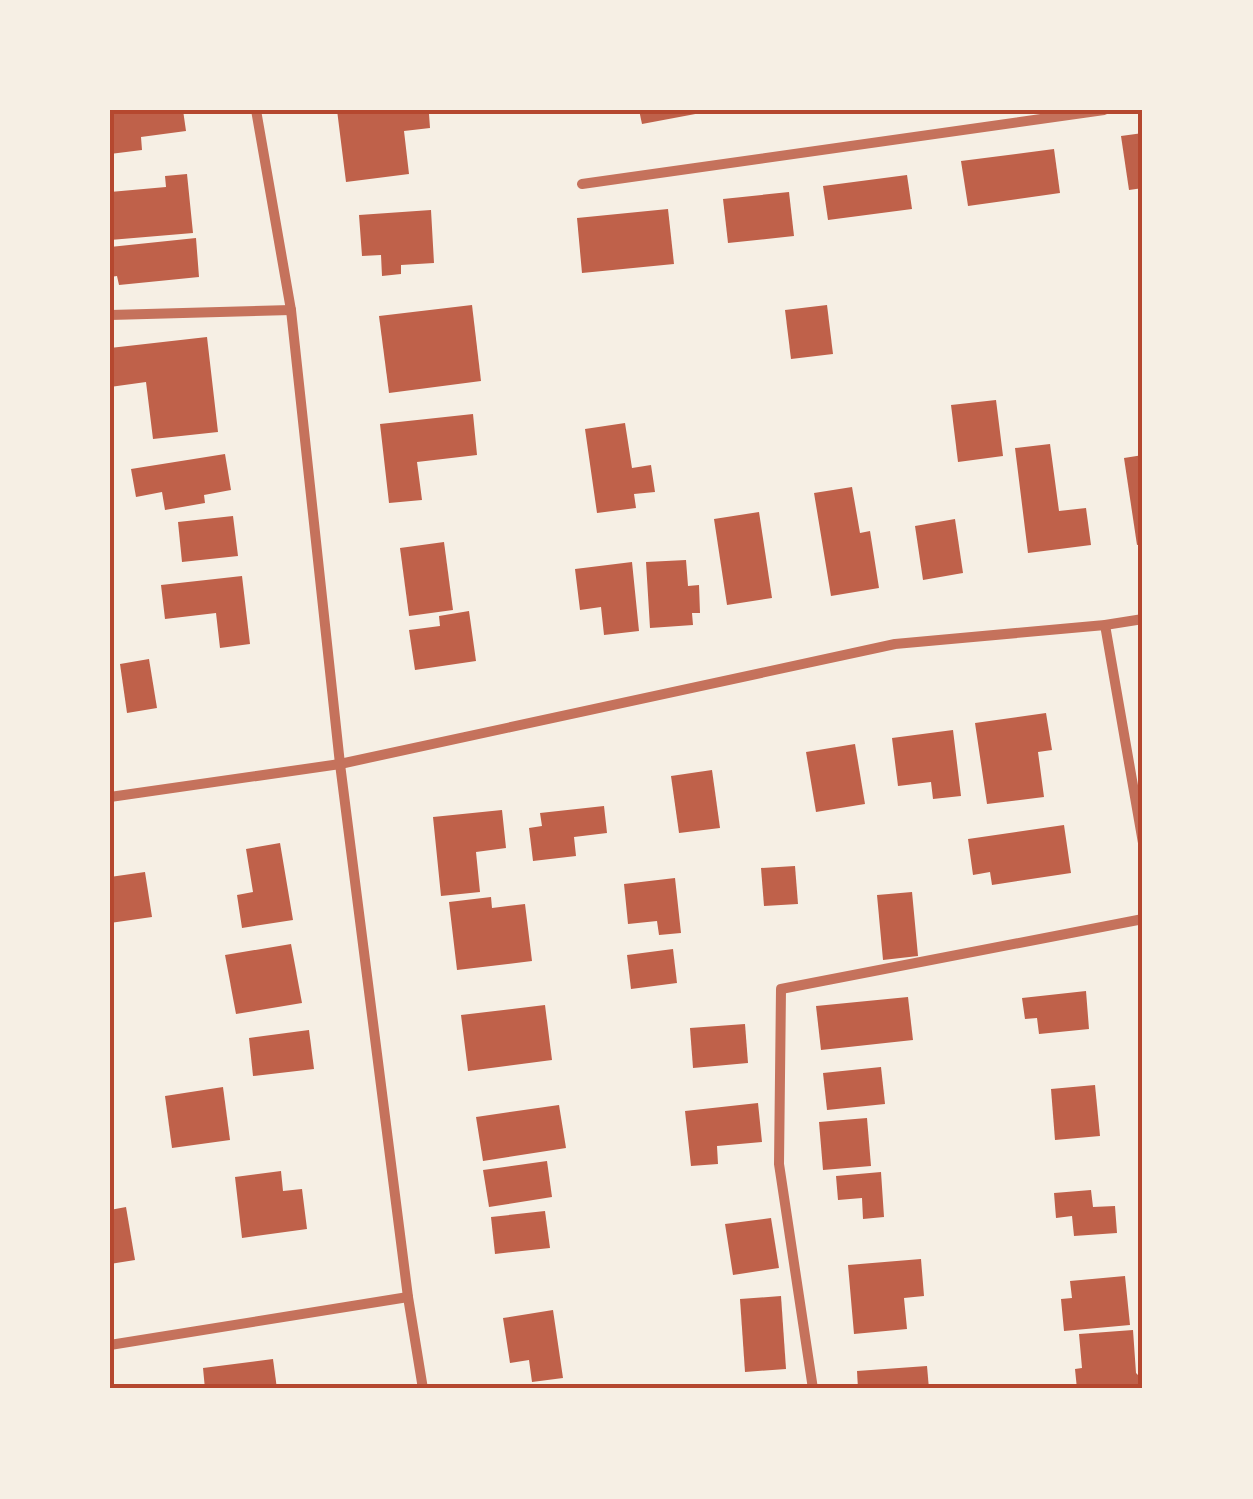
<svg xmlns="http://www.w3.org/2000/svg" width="1253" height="1499" font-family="'Source Serif 4',serif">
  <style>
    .building { fill: #bf614a }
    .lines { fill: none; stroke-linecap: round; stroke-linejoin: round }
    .minor { stroke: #c5725c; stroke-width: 10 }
    .neatline { fill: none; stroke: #b5482f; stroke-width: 4 }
  </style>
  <rect width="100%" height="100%" fill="#f6efe4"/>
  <!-- building -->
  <g class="building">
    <path d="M110 110H183L186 131 141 137 142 150 110 154Z"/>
    <path d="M337 110H442V112L429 114 430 128 404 131 409 174 346 182Z"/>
    <path d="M639 110H705L706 112 642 124Z"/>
    <path d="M1143 133V188L1129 190 1121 136Z"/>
    <path d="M1054 149 1060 193 968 206 961 161Z"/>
    <path d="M187 174 193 233 110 240V192L166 187 165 176Z"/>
    <path d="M907 175 912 209 828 220 823 186Z"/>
    <path d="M789 192 794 236 728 243 723 199Z"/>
    <path d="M668 209 674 264 582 273 577 218Z"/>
    <path d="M431 210 434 263 401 265V274L382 276 381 255 362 256 359 215Z"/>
    <path d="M196 238 199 277 119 285 117 276 110 277V247Z"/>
    <path d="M472 305 481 381 389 393 379 316Z"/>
    <path d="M827 305 833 354 791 359 785 310Z"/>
    <path d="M207 337 218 432 153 439 146 382 110 387V348Z"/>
    <path d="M996 400 1003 456 958 462 951 405Z"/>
    <path d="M473 414 477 455 417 462 422 500 389 503 380 424Z"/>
    <path d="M625 423 632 468 651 465 655 492 634 494 636 508 597 513 585 429Z"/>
    <path d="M1050 444 1059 511 1086 508 1091 545 1028 553 1015 448Z"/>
    <path d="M225 454 231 490 204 495 205 503 165 510 162 492 136 497 131 469Z"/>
    <path d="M1143 455V544L1137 545 1124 458Z"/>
    <path d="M852 487 860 533 870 531 879 588 831 596 814 493Z"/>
    <path d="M759 512 772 598 727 605 714 519Z"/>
    <path d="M233 516 238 556 182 562 178 522Z"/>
    <path d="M955 519 963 573 923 580 915 526Z"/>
    <path d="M444 542 453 610 409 616 400 548Z"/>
    <path d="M686 560 688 586 699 585 700 613H692L693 625 650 628 646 562Z"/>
    <path d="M632 562 639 631 604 635 601 607 580 610 575 569Z"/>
    <path d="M242 576 250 644 220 648 216 613 165 619 161 585Z"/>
    <path d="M469 611 476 661 415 670 409 630 440 626 439 616Z"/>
    <path d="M149 659 157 708 127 713 120 664Z"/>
    <path d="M1046 713 1052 750 1038 752 1044 797 987 804 975 723Z"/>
    <path d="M953 730 961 796 933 799 931 782 898 786 892 738Z"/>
    <path d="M855 744 865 804 816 812 806 752Z"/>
    <path d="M712 770 720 828 679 833 671 776Z"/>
    <path d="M604 806 607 833 574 837 576 856 533 861 529 828 542 826 540 813Z"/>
    <path d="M502 810 506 848 476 852 480 892 441 896 433 817Z"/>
    <path d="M1064 825 1071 873 992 885 990 872 973 875 968 839Z"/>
    <path d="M280 843 293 920 242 928 237 895 253 892 246 849Z"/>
    <path d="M795 866 798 904 764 906 761 868Z"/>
    <path d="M145 872 152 917 110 923V877Z"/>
    <path d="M675 878 681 933 659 935 657 921 628 924 624 884Z"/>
    <path d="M912 892 918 956 883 960 877 895Z"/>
    <path d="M491 897 492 908 525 904 532 961 457 970 449 902Z"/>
    <path d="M291 944 302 1003 236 1014 225 955Z"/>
    <path d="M673 949 677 983 631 989 627 955Z"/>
    <path d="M1086 991 1089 1029 1039 1034 1037 1018 1025 1019 1022 998Z"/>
    <path d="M908 997 913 1040 821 1050 816 1006Z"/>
    <path d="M545 1005 552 1060 468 1071 461 1015Z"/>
    <path d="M745 1024 748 1063 693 1068 690 1028Z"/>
    <path d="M309 1030 314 1069 253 1076 249 1038Z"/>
    <path d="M881 1067 885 1104 827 1110 823 1073Z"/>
    <path d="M1095 1085 1100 1136 1055 1140 1051 1089Z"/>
    <path d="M223 1087 230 1140 172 1148 165 1096Z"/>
    <path d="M758 1103 762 1142 717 1146 718 1164 691 1166 685 1111Z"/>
    <path d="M559 1105 566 1148 483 1161 476 1117Z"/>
    <path d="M867 1118 871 1166 823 1170 819 1122Z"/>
    <path d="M547 1161 552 1197 489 1207 483 1170Z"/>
    <path d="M281 1171 283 1191 302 1189 307 1229 242 1238 235 1177Z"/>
    <path d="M881 1172 884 1217 863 1219 862 1198 838 1200 836 1176Z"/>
    <path d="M1091 1190 1093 1207 1115 1206 1117 1233 1074 1236 1072 1216 1056 1218 1054 1193Z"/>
    <path d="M126 1207 135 1260 110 1264V1210Z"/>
    <path d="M545 1211 550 1248 495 1254 491 1217Z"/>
    <path d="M771 1218 779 1268 733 1275 725 1224Z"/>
    <path d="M921 1259 924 1296 904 1298 907 1329 854 1334 848 1265Z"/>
    <path d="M1125 1276 1130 1325 1064 1331 1061 1299 1072 1298 1070 1281Z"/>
    <path d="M781 1296 786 1369 745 1372 740 1299Z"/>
    <path d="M553 1310 563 1378 532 1382 529 1360 510 1363 503 1318Z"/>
    <path d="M1133 1330 1136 1373 1143 1380V1389H1077L1075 1369 1082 1368 1079 1334Z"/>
    <path d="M273 1359 277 1389H205L203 1368Z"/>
    <path d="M927 1366 929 1389H858L857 1371Z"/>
  </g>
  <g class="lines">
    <!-- minor -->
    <g class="minor">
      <path d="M256 110 291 310 340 764 408 1297 423 1389"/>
      <path d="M582 184 1104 110"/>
      <path d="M110 315 291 310"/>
      <path d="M1105 625 1143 843"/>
      <path d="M110 797 340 764 895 644 1105 625 1143 619"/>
      <path d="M110 1345 408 1297"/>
      <path d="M813 1389 779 1164 781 989 1143 919"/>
    </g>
  </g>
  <!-- border -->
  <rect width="1253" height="1499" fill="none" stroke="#f6efe4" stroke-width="225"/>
  <rect x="112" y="112" width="1028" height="1274" class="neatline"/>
</svg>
